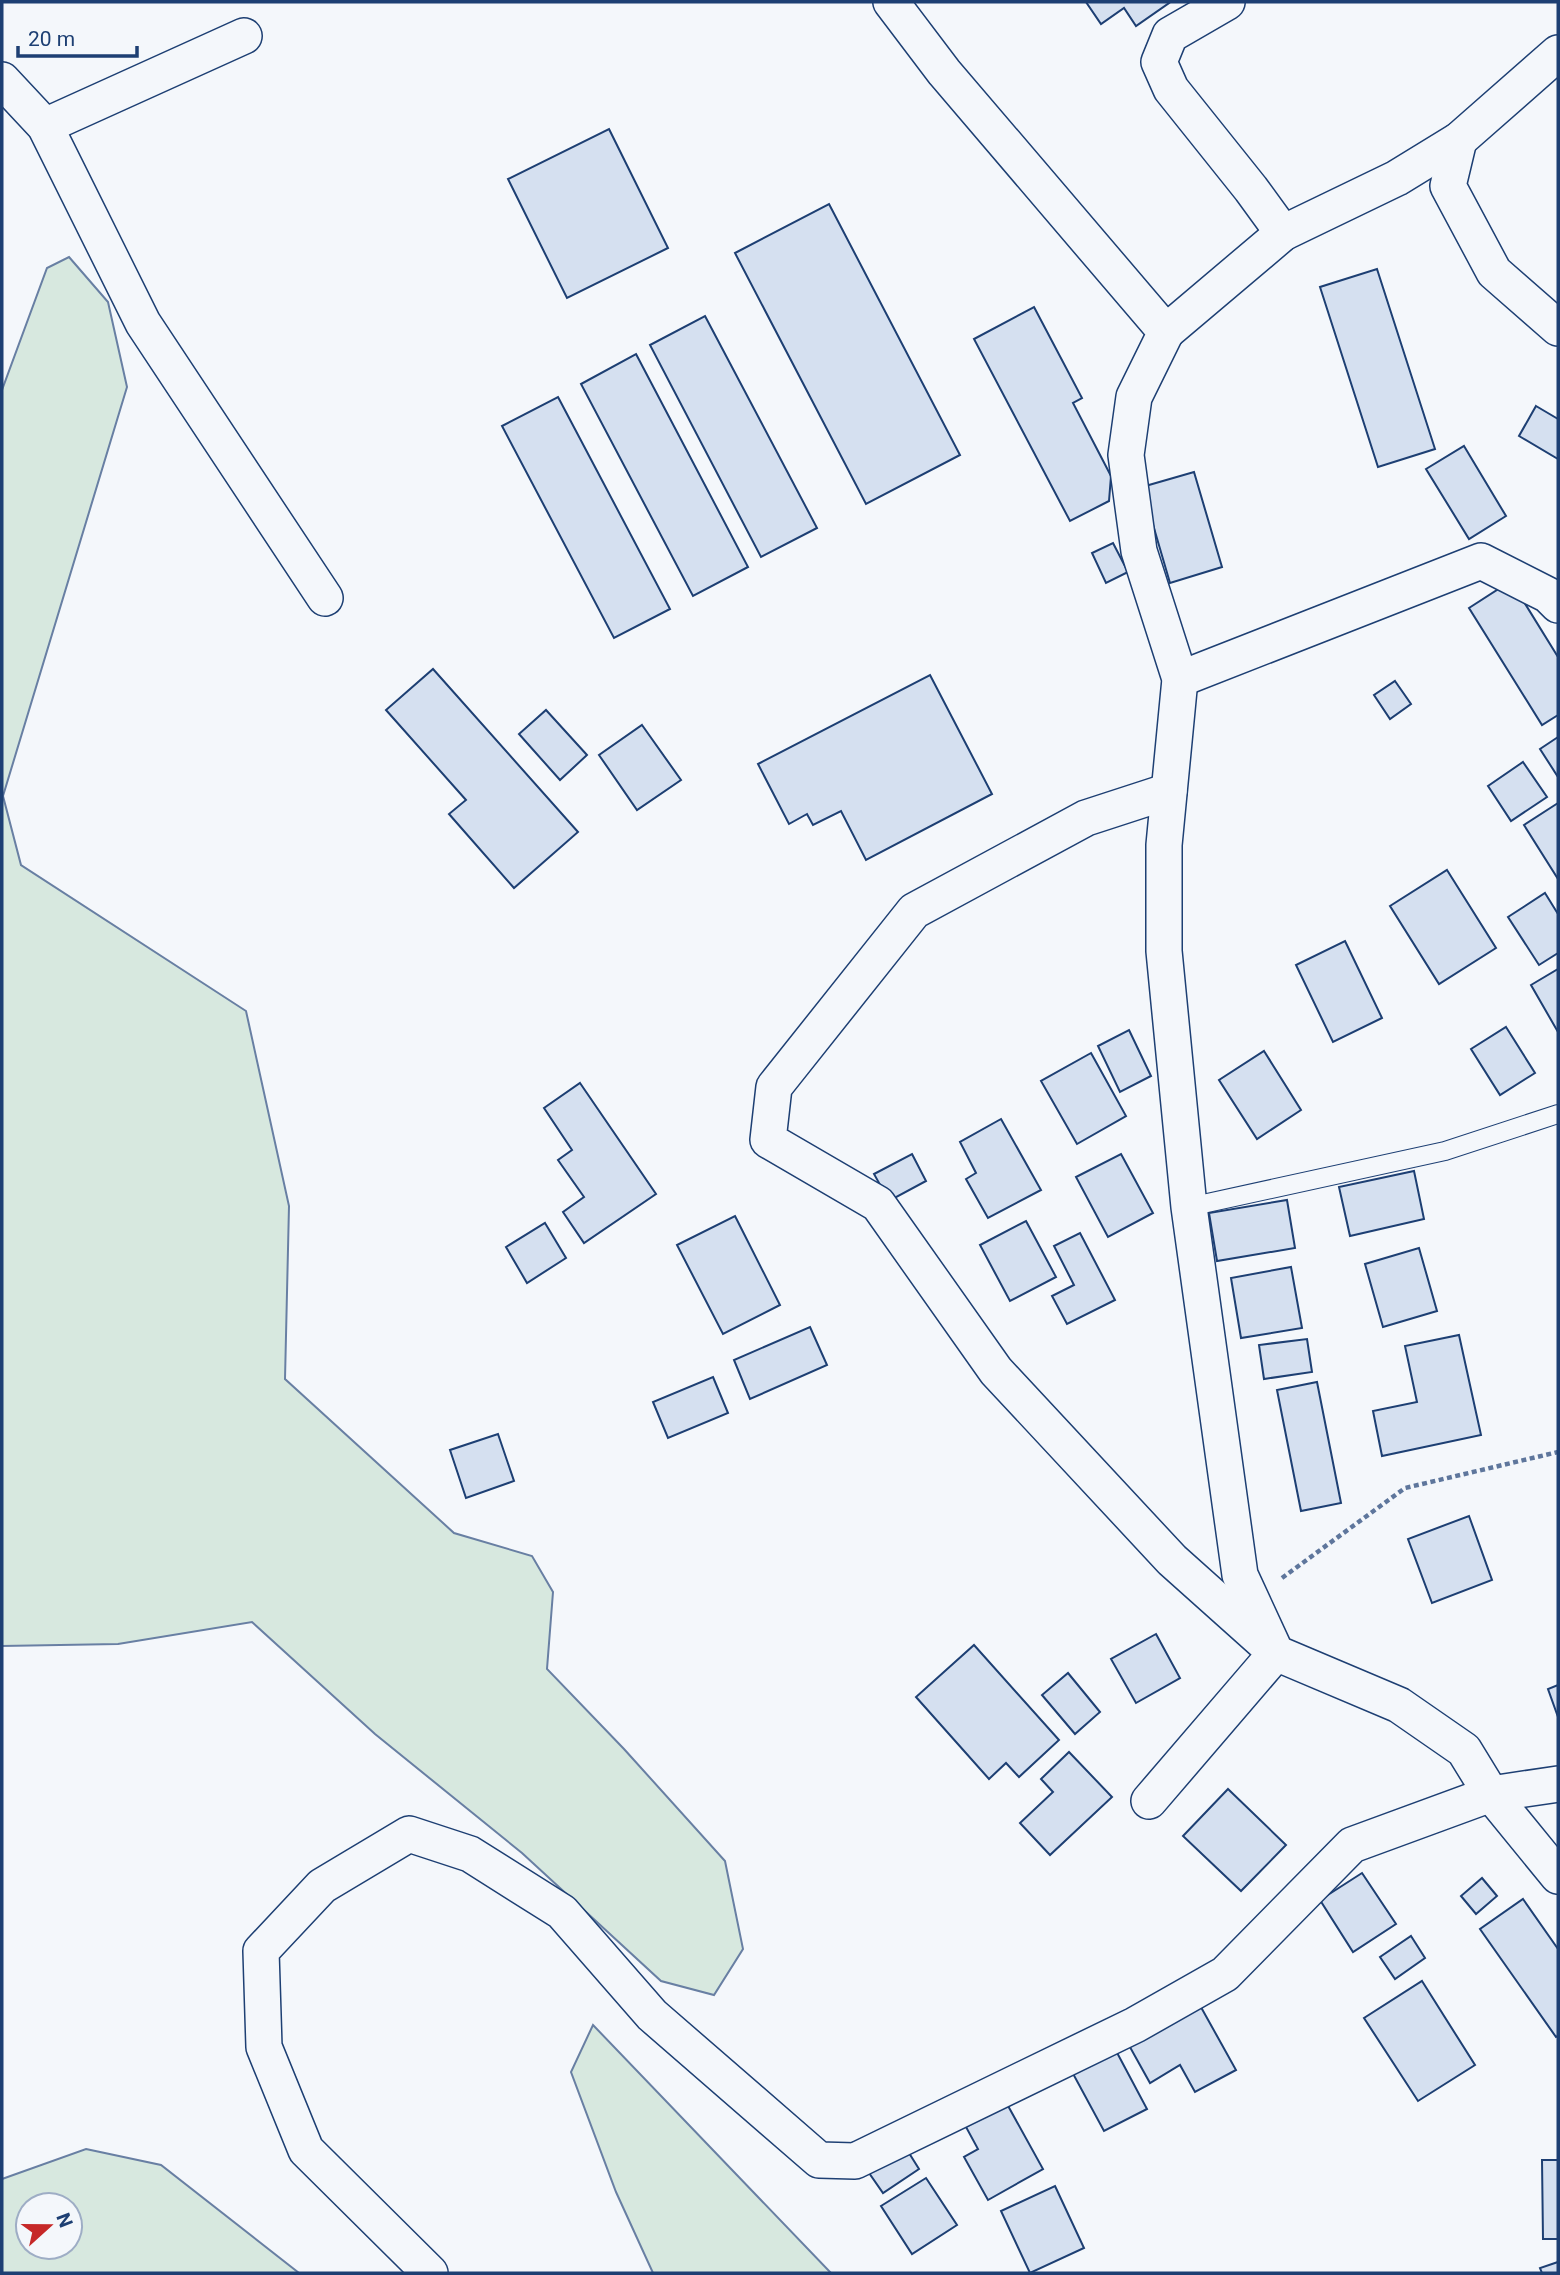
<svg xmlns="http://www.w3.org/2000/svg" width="1560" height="2275" font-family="Roboto,sans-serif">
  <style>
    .green { fill: #d7e8df; stroke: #687fa3; stroke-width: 2; fill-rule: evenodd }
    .building { fill: #d5e0f0; stroke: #1d3f73; stroke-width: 2 }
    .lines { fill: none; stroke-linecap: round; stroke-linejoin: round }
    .lane-casing { stroke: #1d3f73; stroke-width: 20 }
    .street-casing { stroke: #1d3f73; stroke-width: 38 }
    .path { stroke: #5e769c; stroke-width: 4.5; stroke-dasharray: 5 3.5; stroke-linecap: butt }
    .lane { stroke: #f4f7fb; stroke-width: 18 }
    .street { stroke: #f4f7fb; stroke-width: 35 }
  </style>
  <rect width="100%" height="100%" fill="#f4f7fb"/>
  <!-- green -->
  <g class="green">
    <path d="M69 257 108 302 127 387 3 796 21 865 246 1011 289 1206 285 1379 454 1533 532 1556 553 1592 547 1669 624 1749 725 1861 743 1949 714 1995 661 1981 522 1853 375 1734 252 1622 118 1644 2 1646V390L47 268Z"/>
    <path d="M593 2025 831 2273H653L616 2192 571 2072Z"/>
    <path d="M86 2149 161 2165 299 2273H2V2179ZM28 2205H70V2247H28Z"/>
  </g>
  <!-- building -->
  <g class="building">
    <path d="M1086 2H1168L1169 3 1136 26 1124 8 1101 24Z"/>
    <path d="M609 129 668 248 567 298 508 179Z"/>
    <path d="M829 204 960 455 866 504 735 253Z"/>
    <path d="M1377 269 1435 449 1378 467 1320 287Z"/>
    <path d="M1034 307 1082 398 1073 403 1111 476 1109 501 1070 521 974 339Z"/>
    <path d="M705 316 817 528 761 557 650 345Z"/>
    <path d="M636 354 748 567 693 596 581 384Z"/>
    <path d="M558 397 670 609 614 638 502 426Z"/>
    <path d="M1536 406 1558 419V459L1519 436Z"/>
    <path d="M1464 446 1506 516 1469 539 1426 469Z"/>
    <path d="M1194 472 1222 567 1170 583 1142 487Z"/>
    <path d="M1113 543 1128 572 1106 583 1092 553Z"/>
    <path d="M1511 581 1558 657V715L1542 725 1469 608Z"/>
    <path d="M433 669 578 832 514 888 449 814 466 800 386 710Z"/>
    <path d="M930 675 992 794 866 860 841 811 813 825 807 814 789 824 758 764Z"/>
    <path d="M1395 681 1411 704 1390 719 1374 695Z"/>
    <path d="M546 710 587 755 560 780 519 734Z"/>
    <path d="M642 725 681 780 637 810 599 755Z"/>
    <path d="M1558 737V777L1540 749Z"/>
    <path d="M1523 762 1547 797 1511 821 1488 786Z"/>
    <path d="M1558 803V879L1524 825Z"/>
    <path d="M1447 870 1496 948 1439 984 1390 906Z"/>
    <path d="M1545 893 1558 914V953L1539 965 1508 917Z"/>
    <path d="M1345 941 1382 1018 1333 1042 1296 965Z"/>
    <path d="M1558 969V1032L1531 985Z"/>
    <path d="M1506 1027 1535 1073 1500 1095 1471 1049Z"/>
    <path d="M1129 1030 1151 1076 1120 1092 1098 1046Z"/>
    <path d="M1264 1051 1301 1110 1257 1139 1219 1080Z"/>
    <path d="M1091 1053 1126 1116 1077 1144 1041 1081Z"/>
    <path d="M580 1083 656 1194 584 1243 563 1212 584 1197 558 1160 572 1150 544 1108Z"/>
    <path d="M1001 1119 1041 1190 988 1218 966 1179 976 1173 960 1142Z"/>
    <path d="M912 1154 926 1181 889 1201 874 1174Z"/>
    <path d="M1121 1154 1153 1213 1108 1237 1076 1177Z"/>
    <path d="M1414 1171 1424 1219 1350 1236 1339 1187Z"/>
    <path d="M1287 1200 1295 1248 1217 1261 1209 1213Z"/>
    <path d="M735 1216 780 1305 723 1334 677 1245Z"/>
    <path d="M1026 1221 1056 1277 1010 1301 980 1245Z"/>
    <path d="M545 1223 566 1258 527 1283 506 1247Z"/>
    <path d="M1080 1233 1115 1300 1067 1324 1052 1296 1074 1285 1054 1246Z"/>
    <path d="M1419 1248 1437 1311 1383 1327 1365 1264Z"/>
    <path d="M1291 1267 1302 1328 1241 1338 1231 1278Z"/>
    <path d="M810 1327 827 1365 750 1399 734 1360Z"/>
    <path d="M1459 1335 1481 1435 1382 1456 1373 1411 1417 1402 1405 1346Z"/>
    <path d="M1307 1339 1312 1372 1264 1379 1259 1345Z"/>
    <path d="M713 1377 728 1413 668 1438 653 1402Z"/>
    <path d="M1317 1382 1341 1503 1301 1511 1277 1390Z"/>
    <path d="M498 1434 514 1481 466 1498 450 1450Z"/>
    <path d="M1469 1516 1492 1580 1432 1603 1408 1539Z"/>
    <path d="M1156 1634 1180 1678 1136 1703 1111 1659Z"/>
    <path d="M974 1645 1059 1740 1019 1777 1006 1763 989 1779 916 1697Z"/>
    <path d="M1068 1673 1100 1712 1075 1734 1042 1695Z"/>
    <path d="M1558 1685V1717L1548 1689Z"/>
    <path d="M1069 1752 1112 1797 1050 1855 1020 1823 1053 1792 1041 1779Z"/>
    <path d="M1228 1789 1286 1845 1241 1891 1183 1836Z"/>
    <path d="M1362 1873 1396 1924 1353 1952 1320 1900Z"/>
    <path d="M1482 1878 1497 1896 1476 1914 1461 1896Z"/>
    <path d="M1523 1899 1558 1949V2036L1556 2037 1480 1929Z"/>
    <path d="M1411 1936 1425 1958 1395 1979 1380 1957Z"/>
    <path d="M1422 1981 1475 2065 1418 2101 1364 2018Z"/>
    <path d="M1197 2000 1236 2070 1195 2092 1180 2065 1150 2083 1126 2040Z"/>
    <path d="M1114 2047 1147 2109 1104 2131 1071 2070Z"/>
    <path d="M1007 2104 1043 2169 988 2200 964 2157 978 2149 966 2127Z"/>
    <path d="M904 2145 919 2169 883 2193 867 2170Z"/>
    <path d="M1542 2160H1558V2239H1543Z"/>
    <path d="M926 2178 957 2225 912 2254 881 2206Z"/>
    <path d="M1055 2186 1084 2248 1030 2273 1001 2211Z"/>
    <path d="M1558 2262V2273H1542L1540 2268Z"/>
  </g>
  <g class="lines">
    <!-- lane casing -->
    <g class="lane-casing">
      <path id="lane" d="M1189 1207 1445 1151 1558 1114"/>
    </g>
    <!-- street casing -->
    <g class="street-casing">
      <g id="street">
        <path d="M891 2 944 72 1166 332 1134 397 1126 455 1139 551 1180 679 1164 845V951L1189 1207 1240 1575 1276 1653 1399 1705 1464 1750 1491 1794 1558 1876"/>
        <path d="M1227 2 1170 35 1159 62 1171 89 1251 189 1283 233"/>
        <path d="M2 80 45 126 143 323 325 598"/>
        <path d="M45 126 244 36"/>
        <path d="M1459 140 1448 186 1494 272 1558 328"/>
        <path d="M1166 332 1283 233 1397 178 1459 140 1558 53"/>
        <path d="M1180 679 1481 561 1548 595 1558 605"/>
        <path d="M1149 1801 1276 1653 1172 1560 996 1371 878 1204 768 1140 774 1087 914 911 1086 818 1169 791"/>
        <path d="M430 2273 306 2150 264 2047 261 1951 322 1886 409 1834 470 1854 562 1912 652 2015 819 2160 855 2161 1135 2025 1225 1974 1352 1845 1491 1794 1558 1784"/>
      </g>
    </g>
    <!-- path -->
    <path class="path" d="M1282 1578 1405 1488 1558 1452"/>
    <!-- lane -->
    <use href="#lane" class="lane"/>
    <!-- street -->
    <use href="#street" class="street"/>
  </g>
  <!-- border -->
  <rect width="1560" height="2275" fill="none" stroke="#1d3f73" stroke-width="7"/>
  <!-- north arrow -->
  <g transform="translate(49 2226) rotate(69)"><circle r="33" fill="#f4f7fb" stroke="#9eadc5" stroke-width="2"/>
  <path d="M0-5L12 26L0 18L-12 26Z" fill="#c62828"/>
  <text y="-10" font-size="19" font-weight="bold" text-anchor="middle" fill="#1d3f73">N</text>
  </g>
  <!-- scale -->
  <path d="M18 46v10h119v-10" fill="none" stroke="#1d3f73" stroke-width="3.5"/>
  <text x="28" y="46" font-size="21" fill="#1d3f73" stroke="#f4f7fb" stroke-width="5" paint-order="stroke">20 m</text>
</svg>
